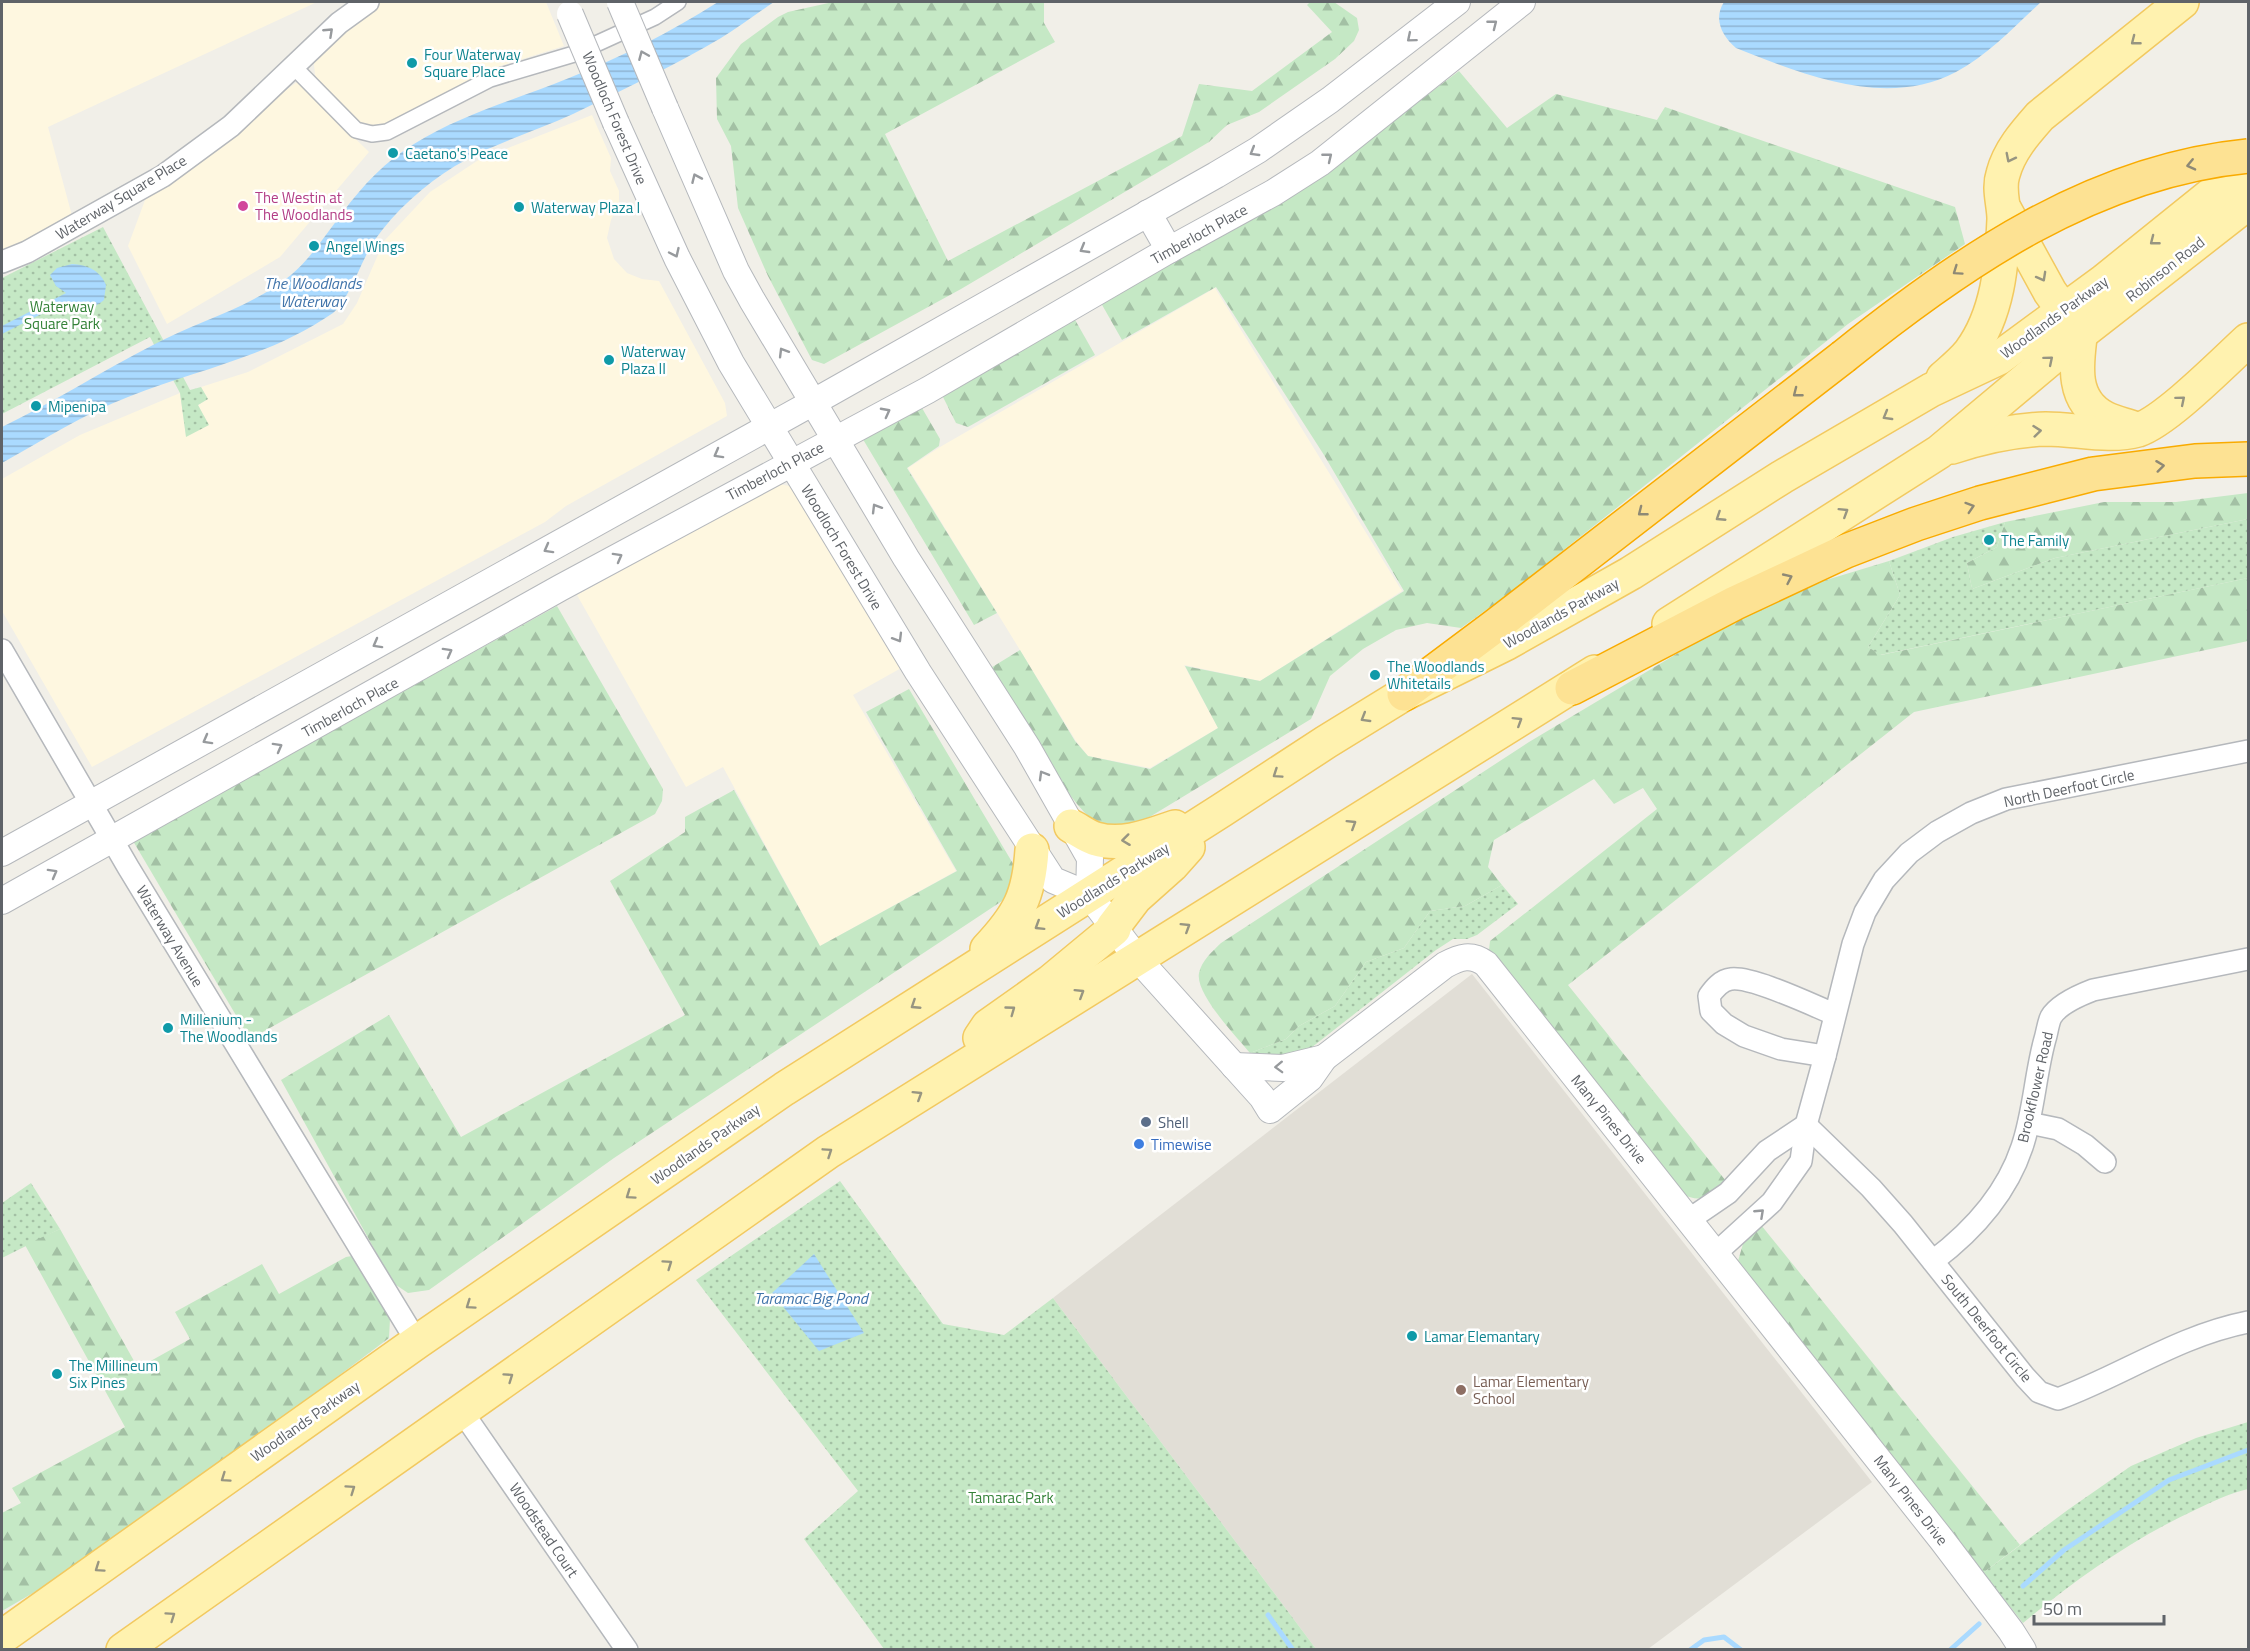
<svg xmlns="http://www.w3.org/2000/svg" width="2250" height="1651" font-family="'Titillium Web',sans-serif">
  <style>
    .commercial { fill: #fef7e0 }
    .education { fill: #e1ded6 }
    .grass { fill: url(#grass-dots) }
    .forest { fill: url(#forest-firs) }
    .water { fill: url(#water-rules) }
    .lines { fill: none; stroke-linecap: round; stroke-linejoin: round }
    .stream { stroke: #aadaff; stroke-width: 5 }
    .pedestrian-casing { stroke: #b5b8bc; stroke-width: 18 }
    .minor-casing { stroke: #b5b8bc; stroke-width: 24 }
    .tertiary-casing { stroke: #b5b8bc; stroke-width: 28 }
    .primary-casing { stroke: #f2c960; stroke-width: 36 }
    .motorway-casing { stroke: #f9ab00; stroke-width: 36 }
    .pedestrian { stroke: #fff; stroke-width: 15 }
    .minor { stroke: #fff; stroke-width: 21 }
    .tertiary { stroke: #fff; stroke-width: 26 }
    .primary { stroke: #fff2af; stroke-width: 33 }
    .motorway { stroke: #fde293; stroke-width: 33 }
    .tertiary-bridge-casing { stroke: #b5b8bc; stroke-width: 28; stroke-linecap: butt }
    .motorway-bridge-casing { stroke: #f9ab00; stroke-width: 36; stroke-linecap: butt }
    .tertiary-bridge { stroke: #fff; stroke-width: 26 }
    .motorway-bridge { stroke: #fde293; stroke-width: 33 }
    .oneway { stroke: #979a9d }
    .oneway2 { stroke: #979581 }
    .oneway3 { stroke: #8e8975 }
    .culture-dot { fill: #0f9aa8; stroke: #fff; stroke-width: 2 }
    .hotel-dot { fill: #d1479c; stroke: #fff; stroke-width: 2 }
    .service-dot { fill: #5c6f8a; stroke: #fff; stroke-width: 2 }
    .shop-dot { fill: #3f7fe0; stroke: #fff; stroke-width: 2 }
    .education-dot { fill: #8d6e63; stroke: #fff; stroke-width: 2 }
    .labels { text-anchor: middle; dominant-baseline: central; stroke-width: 5; stroke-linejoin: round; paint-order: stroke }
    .culture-label { font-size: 15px; fill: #0d838f; stroke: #fff; text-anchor: start }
    .street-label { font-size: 15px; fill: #5f6368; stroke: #fff }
    .hotel-label { font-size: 15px; fill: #b23c85; stroke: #fff; text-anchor: start }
    .park-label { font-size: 15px; fill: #348238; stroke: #fff }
    .service-label { font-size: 15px; fill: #4e5e75; stroke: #fff; text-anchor: start }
    .shop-label { font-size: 15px; fill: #366cbe; stroke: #fff; text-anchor: start }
    .education-label { font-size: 15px; fill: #785e54; stroke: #fff; text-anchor: start }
    .water-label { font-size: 16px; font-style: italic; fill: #4174aa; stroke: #fff }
  </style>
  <defs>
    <pattern id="grass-dots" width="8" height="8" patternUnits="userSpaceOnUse" patternTransform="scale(1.5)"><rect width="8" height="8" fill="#c5e8c5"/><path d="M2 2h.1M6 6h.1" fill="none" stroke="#a3c0a4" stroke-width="1.8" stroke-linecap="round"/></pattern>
    <pattern id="forest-firs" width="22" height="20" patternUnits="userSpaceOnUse" patternTransform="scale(1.5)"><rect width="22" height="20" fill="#c5e8c5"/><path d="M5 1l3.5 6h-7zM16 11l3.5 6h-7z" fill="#a3c0a4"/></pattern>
    <pattern id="water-rules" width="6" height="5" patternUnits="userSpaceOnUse" patternTransform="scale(1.5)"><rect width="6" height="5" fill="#aadaff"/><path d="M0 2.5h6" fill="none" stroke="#8eb4d2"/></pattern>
  </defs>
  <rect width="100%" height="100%" fill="#f1efe8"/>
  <!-- commercial -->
  <g class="commercial">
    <path d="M2 2H317L48 127 74 223 2 253Z"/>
    <path d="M381 2H546L564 46 500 66 389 123 376 126 366 125 356 120 320 83 315 75 314 64 317 55Z"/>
    <path d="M297 82 369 152 280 257 167 324 128 246 148 192Z"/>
    <path d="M592 115 611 158 610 171 619 191V203L611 220 607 238 614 259 627 273 642 279 659 281 725 403 727 416 566 506 545 522 92 767 2 611V479L80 435 180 393 186 436 208 425 198 405 208 399 201 387 248 372 343 324 357 303 384 241 430 192 480 159Z"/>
    <path d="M1215 288 1402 591 1260 681 1184 665 1218 728 1150 768 1088 756 1076 741 908 468 940 447Z"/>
    <path d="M779 484 794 487 903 667 853 695 956 871 820 946 723 767 686 787 577 595Z"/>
  </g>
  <!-- education -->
  <path class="education" d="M1472 974 1872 1482 1648 1649H1316L1053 1298Z"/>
  <!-- grass -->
  <g class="grass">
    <path d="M103 227 190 390 201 387 208 399 198 405 209 425 186 437 180 393 150 337 2 414V278Z"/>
    <path d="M2248 519V578L1880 655 1868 647 1900 595 1889 561 1953 537 2005 522 1997 547 1967 563 1972 589 2055 558Z"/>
    <path d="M1502 885 1518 904 1477 935 1467 939H1453L1436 950 1302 1055 1262 1059 1250 1053 1286 1039 1299 1026 1335 1006 1366 962 1404 948 1430 911 1465 906Z"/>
    <path d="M840 1181 943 1324 1004 1335 1053 1298 1316 1649H884L804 1539 858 1491 696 1280Z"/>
    <path d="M31 1183 60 1229 2 1258V1203Z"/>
    <path d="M2248 1422V1489C2230 1493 2214 1501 2197 1509 2134 1538 2076 1579 2023 1623L1983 1573 2069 1509 2131 1466 2196 1438Z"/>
  </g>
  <!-- forest -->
  <g class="forest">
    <path d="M833 2H1044V23L1055 42 885 134 948 261 1182 136 1199 84 1252 91 1332 32 1307 5 1310 2H1334L1357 18 1359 30 1354 41 1335 59 1259 112 1227 125 1209 142 961 289 824 364 812 360 768 276 738 208 731 146 717 119 716 78 741 44 778 17 788 12Z"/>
    <path d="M1459 71 1507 128 1556 94 1657 120 1665 107 1955 207 1965 244 1848 324 1507 595 1461 628 1427 623 1396 630 1363 649 1330 676 1311 719 1143 821C1129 824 1112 829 1098 823 1072 812 1008 699 989 669L1020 650 1075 741 1088 756 1150 769 1218 728 1185 666 1260 681 1404 591 1324 455 1216 287 1122 340 1101 303 1313 181Z"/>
    <path d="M1074 318 1095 355 968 427 956 423 940 391Z"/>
    <path d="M912 407 922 408 940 439 939 446 907 468 997 613 974 625 861 436Z"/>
    <path d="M2248 493V519L2055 558 1972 589 1967 563 1997 547 2005 522 2104 502H2176Z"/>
    <path d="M1889 561 1900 595 1868 647 1881 655 2248 578V641L1914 712 1568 985 1726 1181C1709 1196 1704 1204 1681 1194L1494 953 1489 950 1490 941 1657 809 1643 788 1614 804 1594 779 1494 840 1488 867 1502 885 1465 906 1430 911 1404 948 1366 962 1335 1006 1299 1026 1286 1039 1250 1053C1236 1036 1195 994 1199 973 1202 960 1212 952 1221 943L1529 742 1725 625 1803 587Z"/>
    <path d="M557 606 663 789 662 801 655 814 250 1039 133 841Z"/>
    <path d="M909 689 1018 872 1014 884 1002 901 614 1158 429 1290 408 1293 393 1283 281 1080 389 1015 461 1137 685 1015 610 881 685 832V817L734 790 820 946 957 871 866 712Z"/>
    <path d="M1761 1225 2020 1545 1983 1573 1738 1261 1745 1237Z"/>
    <path d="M60 1229 138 1368 190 1339 175 1312 262 1264 279 1294 346 1257 352 1256 390 1319 389 1338 273 1425 52 1582 2 1611V1513L21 1503 12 1488 125 1427 25 1245Z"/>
  </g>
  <!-- water -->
  <g class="water">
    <path d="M718 2H774C756 14 739 27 721 38 674 66 622 90 573 114 534 132 491 144 455 166 424 185 395 211 374 241 362 259 348 302 333 313 269 357 199 369 128 397 84 414 43 440 2 463V427C54 402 102 371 153 345 198 321 251 308 291 275 312 257 326 234 343 212 363 185 386 161 414 144 462 114 518 99 569 78 621 57 671 32 718 2Z"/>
    <path d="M1724 2H2041C2015 26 1988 55 1956 72 1886 109 1804 75 1736 48 1722 36 1713 19 1724 2Z"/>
    <path d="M72 264C87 265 100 270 106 285L104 300C91 311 75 312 61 304L2 334V326L66 293 56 286 50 275 57 268Z"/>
    <path d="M814 1254 864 1333 819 1351 772 1293Z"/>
  </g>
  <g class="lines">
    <!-- stream -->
    <g class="stream">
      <path d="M2023 1586 2064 1550 2169 1480 2248 1450"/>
      <path d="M1268 1615 1293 1650"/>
      <path d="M1690 1650 1704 1640 1724 1637 1741 1650"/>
      <path d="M1950 1650 1979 1624"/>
    </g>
    <!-- pedestrian casing -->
    <g class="pedestrian-casing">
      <path id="pedestrian" d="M293 66 356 130 372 134 387 132 490 79 574 54 655 17 678 2"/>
    </g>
    <!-- minor casing -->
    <g class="minor-casing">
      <g id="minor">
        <path d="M2 262 27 252 163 176 231 126 339 23 368 2"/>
        <path d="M2 650 128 867 417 1342"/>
        <path d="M1825 1056 1781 1049 1744 1036 1724 1024 1711 1011 1709 996C1714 989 1721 980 1731 979 1752 976 1812 1005 1834 1014"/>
        <path d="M2029 1123 2058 1129 2085 1145 2105 1162"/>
        <path d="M1806 1125 1871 1188 1903 1224 2025 1377 2039 1392 2058 1399C2123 1375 2178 1336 2248 1322"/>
        <path d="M1690 1219 1728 1193 1767 1151 1806 1125"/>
        <path d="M1716 1253 1772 1202 1801 1161 1806 1125 1825 1056 1853 944 1865 912 1884 880 1909 853 1937 832 1971 813 2006 799 2248 751"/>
        <path d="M1933 1261C1973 1231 2006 1195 2022 1147 2034 1112 2035 1075 2045 1039 2047 1033 2048 1023 2051 1017 2058 1005 2080 995 2093 990L2248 959"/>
        <path d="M461 1410 627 1650"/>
      </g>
    </g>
    <!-- tertiary casing -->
    <g class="tertiary-casing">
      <g id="tertiary">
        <path d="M665 108 736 271 752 300 906 558 1027 747 1090 858 1089 895"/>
        <path d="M616 123 677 258 731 363 918 672 1053 880 1089 895 1137 958 1262 1097 1270 1110 1310 1078 1324 1058 1445 965C1460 957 1471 953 1486 964L1942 1540 2011 1631 2023 1650"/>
        <path d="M1148 213 1169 250"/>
        <path d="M2 853 828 394 1216 175 1258 150 1330 100 1457 2"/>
        <path d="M2 901 560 588 928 390 1169 250 1273 193 1320 163 1522 2"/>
        <path d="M1234 1066 1283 1068 1324 1058"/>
      </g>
    </g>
    <!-- primary casing -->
    <g class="primary-casing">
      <g id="primary">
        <path d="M2005 210 2050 292 2076 328"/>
        <path d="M2082 322C2078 356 2067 399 2105 418 2115 423 2126 425 2136 429"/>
        <path d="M1943 378C1952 370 1962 362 1970 352 1998 314 2002 265 2004 219 2004 204 1998 189 2003 174 2009 151 2025 133 2040 116L2182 2"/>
        <path d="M1952 447C1982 437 2015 430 2046 429 2076 429 2109 438 2138 430 2166 421 2224 362 2248 340"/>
        <path d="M1669 624 1939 452 2080 334 2248 203"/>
        <path d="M1071 826C1079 830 1088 837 1096 839 1123 847 1151 835 1175 827"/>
        <path d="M1113 927 1135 898 1172 865 1188 847"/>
        <path d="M987 949C1019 915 1029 896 1032 850"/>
        <path d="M980 1038 988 1026 1050 982 1114 929"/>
        <path d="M2 1637 417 1342 784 1089 1222 810 1326 742 1404 694 1507 643 1631 573 1782 477 1931 390 1999 358 2104 281 2248 165"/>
        <path d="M123 1650 828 1152 1595 672"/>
      </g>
    </g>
    <!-- motorway casing -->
    <g class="motorway-casing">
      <g id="motorway">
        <path d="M1572 688 1735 603 1846 551 1916 524 1980 503 2093 474 2195 461 2248 459"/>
        <path d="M1404 694 1495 626 1843 357"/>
      </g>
    </g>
    <!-- pedestrian -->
    <use href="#pedestrian" class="pedestrian"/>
    <!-- minor -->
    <use href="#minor" class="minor"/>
    <!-- tertiary -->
    <use href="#tertiary" class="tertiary"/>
    <!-- primary -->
    <use href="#primary" class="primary"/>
    <!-- motorway -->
    <use href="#motorway" class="motorway"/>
    <!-- tertiary-bridge casing -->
    <g class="tertiary-bridge-casing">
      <g id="tertiary-bridge">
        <path d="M620 2 665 108"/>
        <path d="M570 14 616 123"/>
      </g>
    </g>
    <!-- motorway-bridge casing -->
    <g class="motorway-bridge-casing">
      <path id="motorway-bridge" d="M1843 357C1961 262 2093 171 2248 156"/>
    </g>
    <!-- tertiary-bridge -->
    <use href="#tertiary-bridge" class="tertiary-bridge"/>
    <!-- motorway-bridge -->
    <use href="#motorway-bridge" class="motorway-bridge"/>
  </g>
  <!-- one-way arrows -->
  <defs><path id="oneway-chevron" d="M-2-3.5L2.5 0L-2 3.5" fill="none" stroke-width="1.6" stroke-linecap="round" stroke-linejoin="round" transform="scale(1.5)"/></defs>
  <g class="oneway">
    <use href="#oneway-chevron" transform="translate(1493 24) rotate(-38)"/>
    <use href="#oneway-chevron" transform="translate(329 32) rotate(-43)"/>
    <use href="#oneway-chevron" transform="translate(1411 38) rotate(140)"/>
    <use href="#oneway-chevron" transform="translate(643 55) rotate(-113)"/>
    <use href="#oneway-chevron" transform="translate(1254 152) rotate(149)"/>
    <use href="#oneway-chevron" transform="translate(1328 157) rotate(-39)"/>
    <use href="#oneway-chevron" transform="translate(696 178) rotate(-114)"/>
    <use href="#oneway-chevron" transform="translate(1084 249) rotate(150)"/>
    <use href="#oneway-chevron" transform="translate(675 253) rotate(65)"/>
    <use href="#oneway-chevron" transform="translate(783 352) rotate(-121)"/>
    <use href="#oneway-chevron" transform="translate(886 412) rotate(-28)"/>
    <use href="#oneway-chevron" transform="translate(718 454) rotate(151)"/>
    <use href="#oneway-chevron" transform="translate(876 508) rotate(-121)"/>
    <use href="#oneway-chevron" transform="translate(548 549) rotate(151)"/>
    <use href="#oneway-chevron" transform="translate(618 557) rotate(-29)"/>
    <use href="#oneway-chevron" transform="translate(898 638) rotate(59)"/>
    <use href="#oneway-chevron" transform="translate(377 644) rotate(151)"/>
    <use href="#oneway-chevron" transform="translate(448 652) rotate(-29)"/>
    <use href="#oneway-chevron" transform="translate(207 740) rotate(151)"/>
    <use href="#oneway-chevron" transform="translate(278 747) rotate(-29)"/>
    <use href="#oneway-chevron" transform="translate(1043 775) rotate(-120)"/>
    <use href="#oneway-chevron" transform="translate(53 873) rotate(-29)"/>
    <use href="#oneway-chevron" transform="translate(1279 1067) rotate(178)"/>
    <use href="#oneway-chevron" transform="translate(1760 1213) rotate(-43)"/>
  </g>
  <g class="oneway2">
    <use href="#oneway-chevron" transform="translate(2135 41) rotate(142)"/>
    <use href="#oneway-chevron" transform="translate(2010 158) rotate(117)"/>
    <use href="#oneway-chevron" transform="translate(2154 241) rotate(142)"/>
    <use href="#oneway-chevron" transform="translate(2042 277) rotate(61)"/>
    <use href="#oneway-chevron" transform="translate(2049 360) rotate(-40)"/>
    <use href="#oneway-chevron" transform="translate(2181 400) rotate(-40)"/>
    <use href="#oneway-chevron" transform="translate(1887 416) rotate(150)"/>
    <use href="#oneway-chevron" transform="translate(2037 431) rotate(-6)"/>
    <use href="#oneway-chevron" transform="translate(1844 512) rotate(-32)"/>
    <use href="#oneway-chevron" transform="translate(1720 517) rotate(147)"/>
    <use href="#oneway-chevron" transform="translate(1365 718) rotate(149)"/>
    <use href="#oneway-chevron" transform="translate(1518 721) rotate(-32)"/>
    <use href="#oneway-chevron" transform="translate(1277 774) rotate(146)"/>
    <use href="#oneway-chevron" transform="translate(1352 824) rotate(-32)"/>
    <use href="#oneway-chevron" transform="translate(1126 840) rotate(173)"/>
    <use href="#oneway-chevron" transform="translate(1039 926) rotate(148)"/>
    <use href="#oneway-chevron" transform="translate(1186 927) rotate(-32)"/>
    <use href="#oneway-chevron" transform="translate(1080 993) rotate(-32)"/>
    <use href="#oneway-chevron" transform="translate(915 1005) rotate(147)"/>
    <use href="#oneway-chevron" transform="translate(1011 1010) rotate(-36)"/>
    <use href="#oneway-chevron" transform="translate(918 1095) rotate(-32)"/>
    <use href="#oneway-chevron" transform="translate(828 1152) rotate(-34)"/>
    <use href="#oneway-chevron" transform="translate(630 1195) rotate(145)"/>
    <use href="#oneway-chevron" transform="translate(668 1264) rotate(-35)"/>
    <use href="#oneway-chevron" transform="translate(470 1305) rotate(145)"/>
    <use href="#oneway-chevron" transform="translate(509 1377) rotate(-35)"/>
    <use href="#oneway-chevron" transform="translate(225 1478) rotate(145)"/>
    <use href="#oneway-chevron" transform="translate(351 1489) rotate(-35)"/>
    <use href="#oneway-chevron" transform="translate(99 1568) rotate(145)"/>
    <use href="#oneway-chevron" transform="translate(171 1616) rotate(-35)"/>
  </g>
  <g class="oneway3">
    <use href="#oneway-chevron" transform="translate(2191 165) rotate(167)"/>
    <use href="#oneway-chevron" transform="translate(1957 271) rotate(145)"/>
    <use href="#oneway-chevron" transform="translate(1797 393) rotate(142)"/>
    <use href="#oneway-chevron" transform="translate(2160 466) rotate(-7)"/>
    <use href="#oneway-chevron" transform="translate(1970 507) rotate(-18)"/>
    <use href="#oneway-chevron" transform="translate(1642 512) rotate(142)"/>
    <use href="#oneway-chevron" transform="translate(1788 578) rotate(-25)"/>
  </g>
  <!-- markers -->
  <g class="culture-dot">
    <circle cx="412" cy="63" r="6"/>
    <circle cx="393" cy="153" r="6"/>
    <circle cx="519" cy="207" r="6"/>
    <circle cx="314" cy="246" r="6"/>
    <circle cx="609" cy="360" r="6"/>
    <circle cx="36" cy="406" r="6"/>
    <circle cx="1989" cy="540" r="6"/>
    <circle cx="1375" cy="675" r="6"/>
    <circle cx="168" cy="1028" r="6"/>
    <circle cx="1412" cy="1336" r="6"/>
    <circle cx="57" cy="1374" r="6"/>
  </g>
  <circle class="hotel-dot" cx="243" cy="206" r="6"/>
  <circle class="service-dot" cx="1146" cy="1122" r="6"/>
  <circle class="shop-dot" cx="1139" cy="1144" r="6"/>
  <circle class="education-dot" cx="1461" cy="1390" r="6"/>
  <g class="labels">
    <!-- culture labels -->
    <g class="culture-label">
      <text x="424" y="54">Four Waterway<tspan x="424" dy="17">Square Place</tspan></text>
      <text x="405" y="153">Caetano's Peace</text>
      <text x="531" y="207">Waterway Plaza I</text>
      <text x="326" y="246">Angel Wings</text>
      <text x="621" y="351">Waterway<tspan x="621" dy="17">Plaza II</tspan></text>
      <text x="48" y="406">Mipenipa</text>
      <text x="2001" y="540">The Family</text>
      <text x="1387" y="666">The Woodlands<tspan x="1387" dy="17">Whitetails</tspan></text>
      <text x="180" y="1019">Millenium -<tspan x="180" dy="17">The Woodlands</tspan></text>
      <text x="1424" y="1336">Lamar Elemantary</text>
      <text x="69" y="1365">The Millineum<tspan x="69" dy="17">Six Pines</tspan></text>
    </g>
    <!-- street labels -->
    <g class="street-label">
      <text transform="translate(615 118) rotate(67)">Woodloch Forest Drive</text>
      <text transform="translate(121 197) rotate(-31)">Waterway Square Place</text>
      <text transform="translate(1199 234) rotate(-29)">Timberloch Place</text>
      <text transform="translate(2165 269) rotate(-38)">Robinson Road</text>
      <text transform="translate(2054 317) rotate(-36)">Woodlands Parkway</text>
      <text transform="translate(775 471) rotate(-28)">Timberloch Place</text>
      <text transform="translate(842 547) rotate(59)">Woodloch Forest Drive</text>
      <text transform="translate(1561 613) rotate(-29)">Woodlands Parkway</text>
      <text transform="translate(350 707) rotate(-29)">Timberloch Place</text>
      <text transform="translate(2069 788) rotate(-12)">North Deerfoot Circle</text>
      <text transform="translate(1113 880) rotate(-32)">Woodlands Parkway</text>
      <text transform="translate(170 936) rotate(59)">Waterway Avenue</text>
      <text transform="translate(2035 1087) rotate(-77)">Brookflower Road</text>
      <text transform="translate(1609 1119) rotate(51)">Many Pines Drive</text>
      <text transform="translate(705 1144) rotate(-35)">Woodlands Parkway</text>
      <text transform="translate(1987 1328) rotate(51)">South Deerfoot Circle</text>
      <text transform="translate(305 1421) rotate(-35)">Woodlands Parkway</text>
      <text transform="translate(1911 1500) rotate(52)">Many Pines Drive</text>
      <text transform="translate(544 1530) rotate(56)">Woodstead Court</text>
    </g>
    <!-- hotel labels -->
    <g class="hotel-label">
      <text x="255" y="197">The Westin at<tspan x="255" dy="17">The Woodlands</tspan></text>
    </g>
    <!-- park labels -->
    <g class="park-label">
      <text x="62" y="306">Waterway<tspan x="62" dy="17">Square Park</tspan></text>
      <text x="1011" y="1497">Tamarac Park</text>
    </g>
    <!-- service labels -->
    <g class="service-label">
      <text x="1158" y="1122">Shell</text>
    </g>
    <!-- shop labels -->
    <g class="shop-label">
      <text x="1151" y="1144">Timewise</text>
    </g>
    <!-- education labels -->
    <g class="education-label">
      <text x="1473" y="1381">Lamar Elementary<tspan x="1473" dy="17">School</tspan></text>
    </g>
    <!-- water labels -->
    <g class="water-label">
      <text x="313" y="283">The Woodlands<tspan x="313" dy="18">Waterway</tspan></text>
      <text x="811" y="1298">Taramac Big Pond</text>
    </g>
  </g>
  <!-- border -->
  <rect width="2250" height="1651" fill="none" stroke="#5f6368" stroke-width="6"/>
  <!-- scale -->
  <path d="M2034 1615v9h130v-9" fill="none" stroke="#5f6368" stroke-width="3"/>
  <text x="2043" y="1615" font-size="18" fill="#5f6368" stroke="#ffffff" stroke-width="4.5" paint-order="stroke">50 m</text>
</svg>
